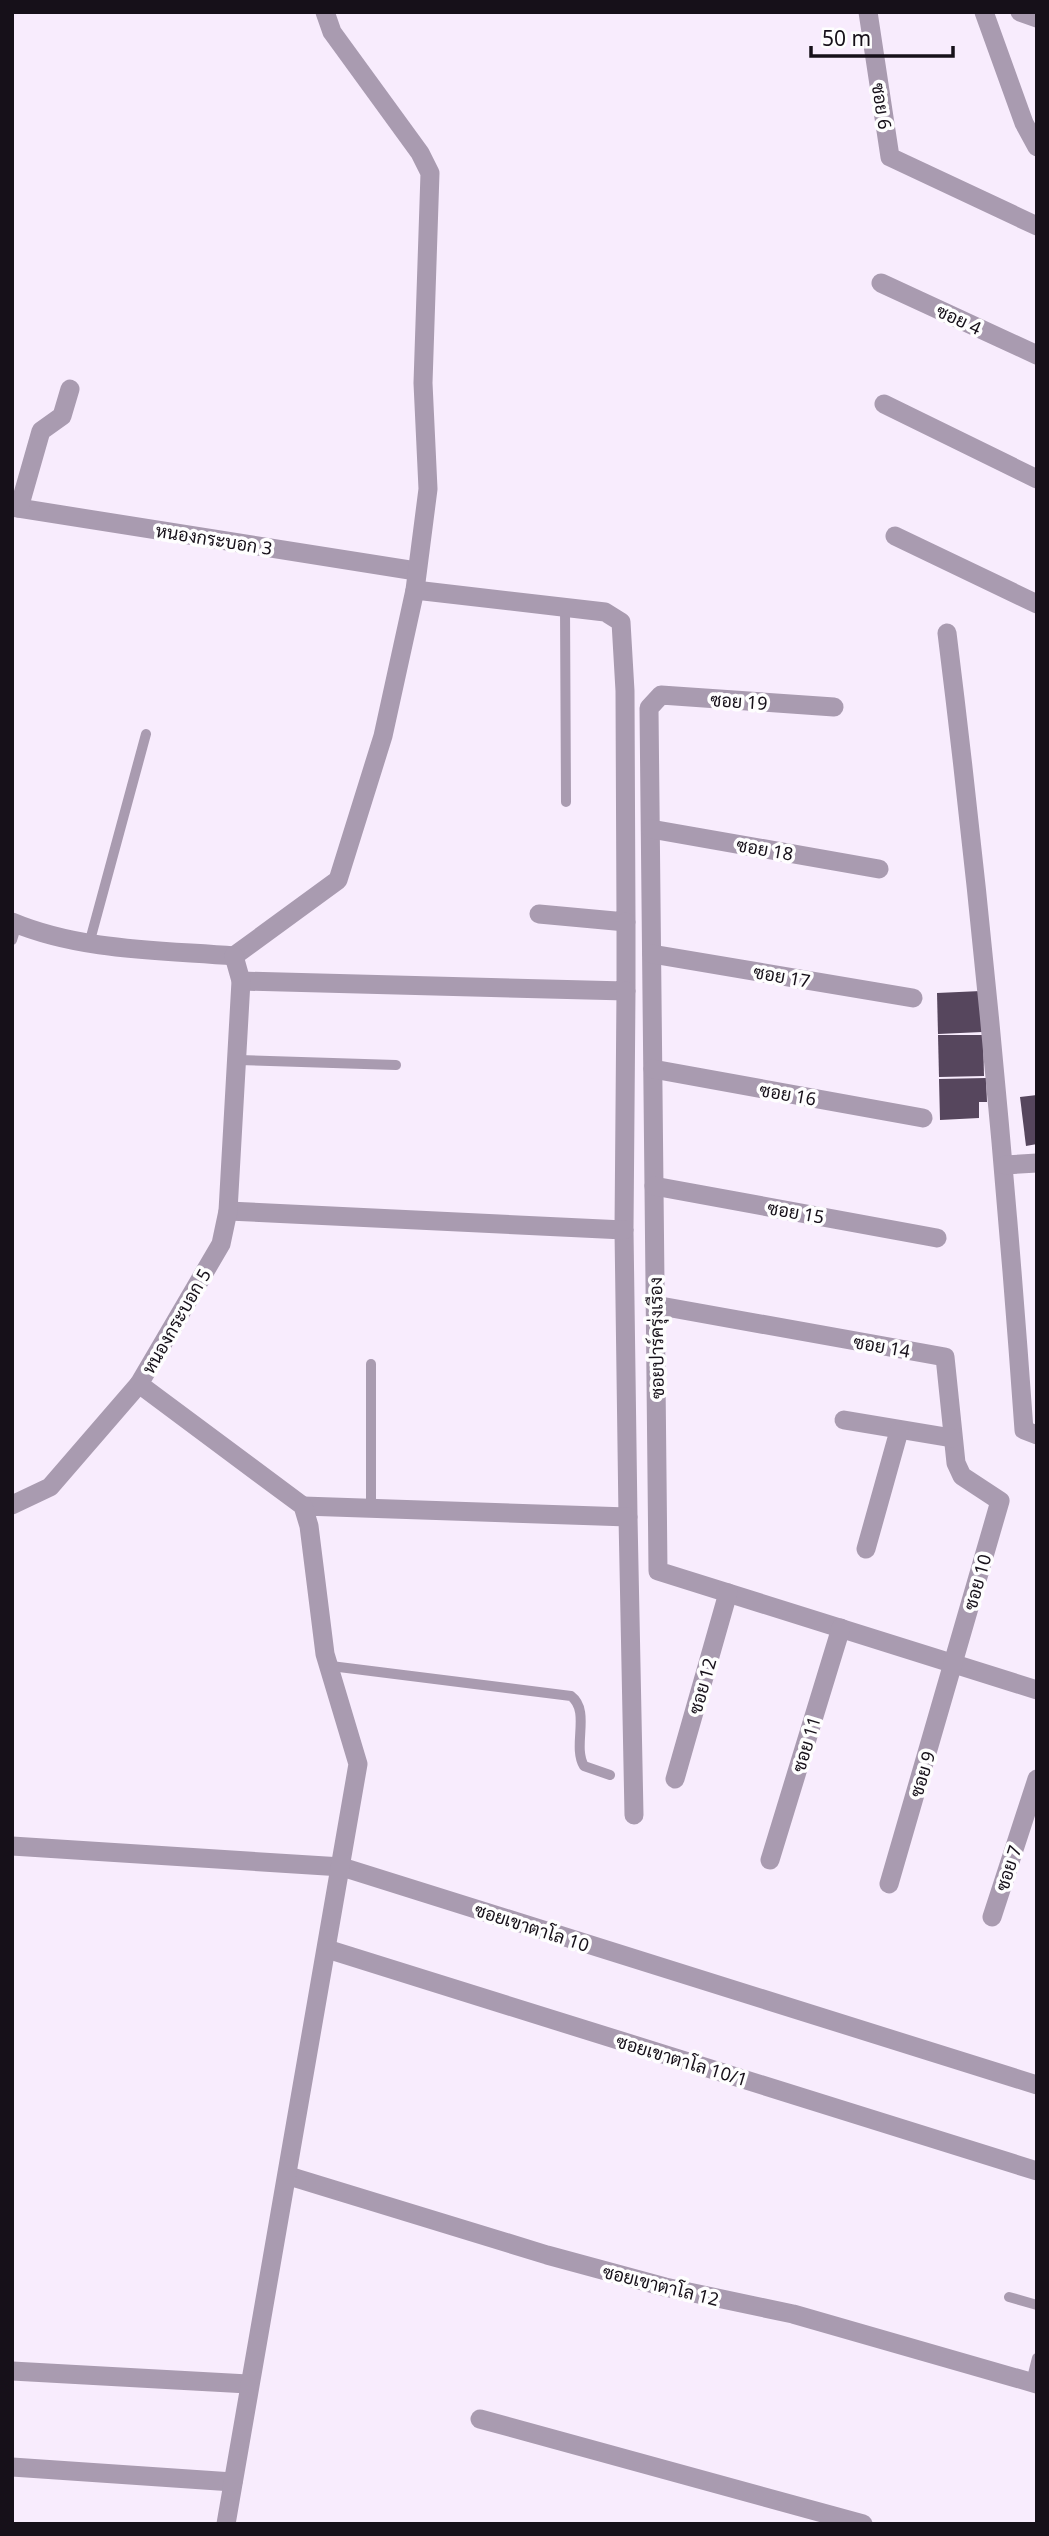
<svg xmlns="http://www.w3.org/2000/svg" width="1049" height="2536" font-family="'Noto Sans',Sarabun,sans-serif">
  <style>
    .building { fill: #56465d }
    .lines { fill: none; stroke-linecap: round; stroke-linejoin: round }
    .service { stroke: #a99bb0; stroke-width: 10 }
    .minor { stroke: #a99bb0; stroke-width: 19 }
    .labels { text-anchor: middle; dominant-baseline: central; stroke-width: 7; stroke-linejoin: round; paint-order: stroke }
    .street-label { font-size: 18px; fill: #161019; stroke: #fefefe }
  </style>
  <rect width="100%" height="100%" fill="#f8ecfd"/>
  <!-- building -->
  <g class="building">
    <path d="M981 991 982 1032 938 1034 937 993Z"/>
    <path d="M938 1035H983L984 1076 939 1077Z"/>
    <path d="M986 1078 987 1102H979V1118L940 1120 939 1079Z"/>
    <path d="M1037 1095V1144L1026 1146 1020 1097Z"/>
  </g>
  <g class="lines">
    <!-- service -->
    <g class="service">
      <path d="M565 607 566 802"/>
      <path d="M12 940 17 924"/>
      <path d="M89 944 146 734"/>
      <path d="M239 1060 396 1065"/>
      <path d="M371 1364V1509"/>
      <path d="M331 1666 571 1696C591 1711 572 1746 584 1766L610 1775"/>
      <path d="M1009 2297 1037 2305"/>
      <path d="M1031 2382 1037 2358"/>
    </g>
    <!-- minor -->
    <g class="minor">
      <path d="M868 12 890 157 1037 226"/>
      <path d="M984 12 1024 123 1037 147"/>
      <path d="M1020 12 1037 18"/>
      <path d="M881 283 1037 355"/>
      <path d="M884 404 1037 479"/>
      <path d="M12 507 416 571"/>
      <path d="M19 508 41 431 62 416 70 389"/>
      <path d="M895 536 1037 604"/>
      <path d="M415 590 605 612 621 622 625 691 626 922 539 914"/>
      <path d="M947 633C980 899 1005 1162 1024 1430L1037 1435"/>
      <path d="M834 707 661 695 649 708 658 1571 1037 1690"/>
      <path d="M651 829 879 869"/>
      <path d="M12 922C81 951 160 950 234 956"/>
      <path d="M652 954 913 998"/>
      <path d="M234 956 338 880 383 736 415 590 428 489 423 383 430 173 420 153 332 32 325 12"/>
      <path d="M241 981 626 991V922"/>
      <path d="M626 991 624 1230 628 1517"/>
      <path d="M653 1069 923 1118"/>
      <path d="M1005 1165 1037 1163"/>
      <path d="M654 1186 937 1238"/>
      <path d="M228 1211 624 1230"/>
      <path d="M655 1305 945 1357 956 1463 962 1476 1000 1501 889 1884"/>
      <path d="M844 1420 952 1438"/>
      <path d="M12 1505 50 1487 139 1384"/>
      <path d="M303 1506 628 1517 634 1815"/>
      <path d="M866 1549 899 1431"/>
      <path d="M675 1779 728 1593"/>
      <path d="M12 1846 342 1867 1037 2085"/>
      <path d="M770 1860 841 1628"/>
      <path d="M992 1917 1037 1779"/>
      <path d="M327 1949 1037 2171"/>
      <path d="M289 2176 547 2255 665 2287 793 2314 1037 2384"/>
      <path d="M12 2371 248 2384"/>
      <path d="M480 2419 863 2524"/>
      <path d="M12 2467 233 2482"/>
      <path d="M226 2524 358 1764 325 1654 309 1526 303 1506 139 1384 221 1244 228 1211 241 981 234 956"/>
    </g>
  </g>
  <g class="labels">
    <!-- street labels -->
    <g class="street-label">
      <text transform="translate(882 106) rotate(81)">ซอย 6</text>
      <text transform="translate(959 319) rotate(25)">ซอย 4</text>
      <text transform="translate(214 539) rotate(9)">หนองกระบอก 3</text>
      <text transform="translate(739 701) rotate(4)">ซอย 19</text>
      <text transform="translate(765 849) rotate(10)">ซอย 18</text>
      <text transform="translate(782 976) rotate(10)">ซอย 17</text>
      <text transform="translate(788 1094) rotate(10)">ซอย 16</text>
      <text transform="translate(796 1212) rotate(10)">ซอย 15</text>
      <text transform="translate(176 1321) rotate(-60)">หนองกระบอก 5</text>
      <text transform="translate(656 1338) rotate(-91)">ซอยปาร์ครุ่งเรือง</text>
      <text transform="translate(882 1346) rotate(10)">ซอย 14</text>
      <text transform="translate(977 1582) rotate(-74)">ซอย 10</text>
      <text transform="translate(702 1686) rotate(-74)">ซอย 12</text>
      <text transform="translate(806 1744) rotate(-73)">ซอย 11</text>
      <text transform="translate(922 1774) rotate(-73)">ซอย 9</text>
      <text transform="translate(1008 1868) rotate(-72)">ซอย 7</text>
      <text transform="translate(532 1927) rotate(18)">ซอยเขาตาโล 10</text>
      <text transform="translate(682 2060) rotate(17)">ซอยเขาตาโล 10/1</text>
      <text transform="translate(661 2285) rotate(14)">ซอยเขาตาโล 12</text>
    </g>
  </g>
  <!-- border -->
  <rect width="1049" height="2536" fill="none" stroke="#161019" stroke-width="28"/>
  <!-- scale -->
  <path d="M811 46v10h142v-10" fill="none" stroke="#161019" stroke-width="3.5"/>
  <text x="822" y="46" font-size="21" fill="#161019" stroke="#fefefe" stroke-width="5" paint-order="stroke">50 m</text>
</svg>
